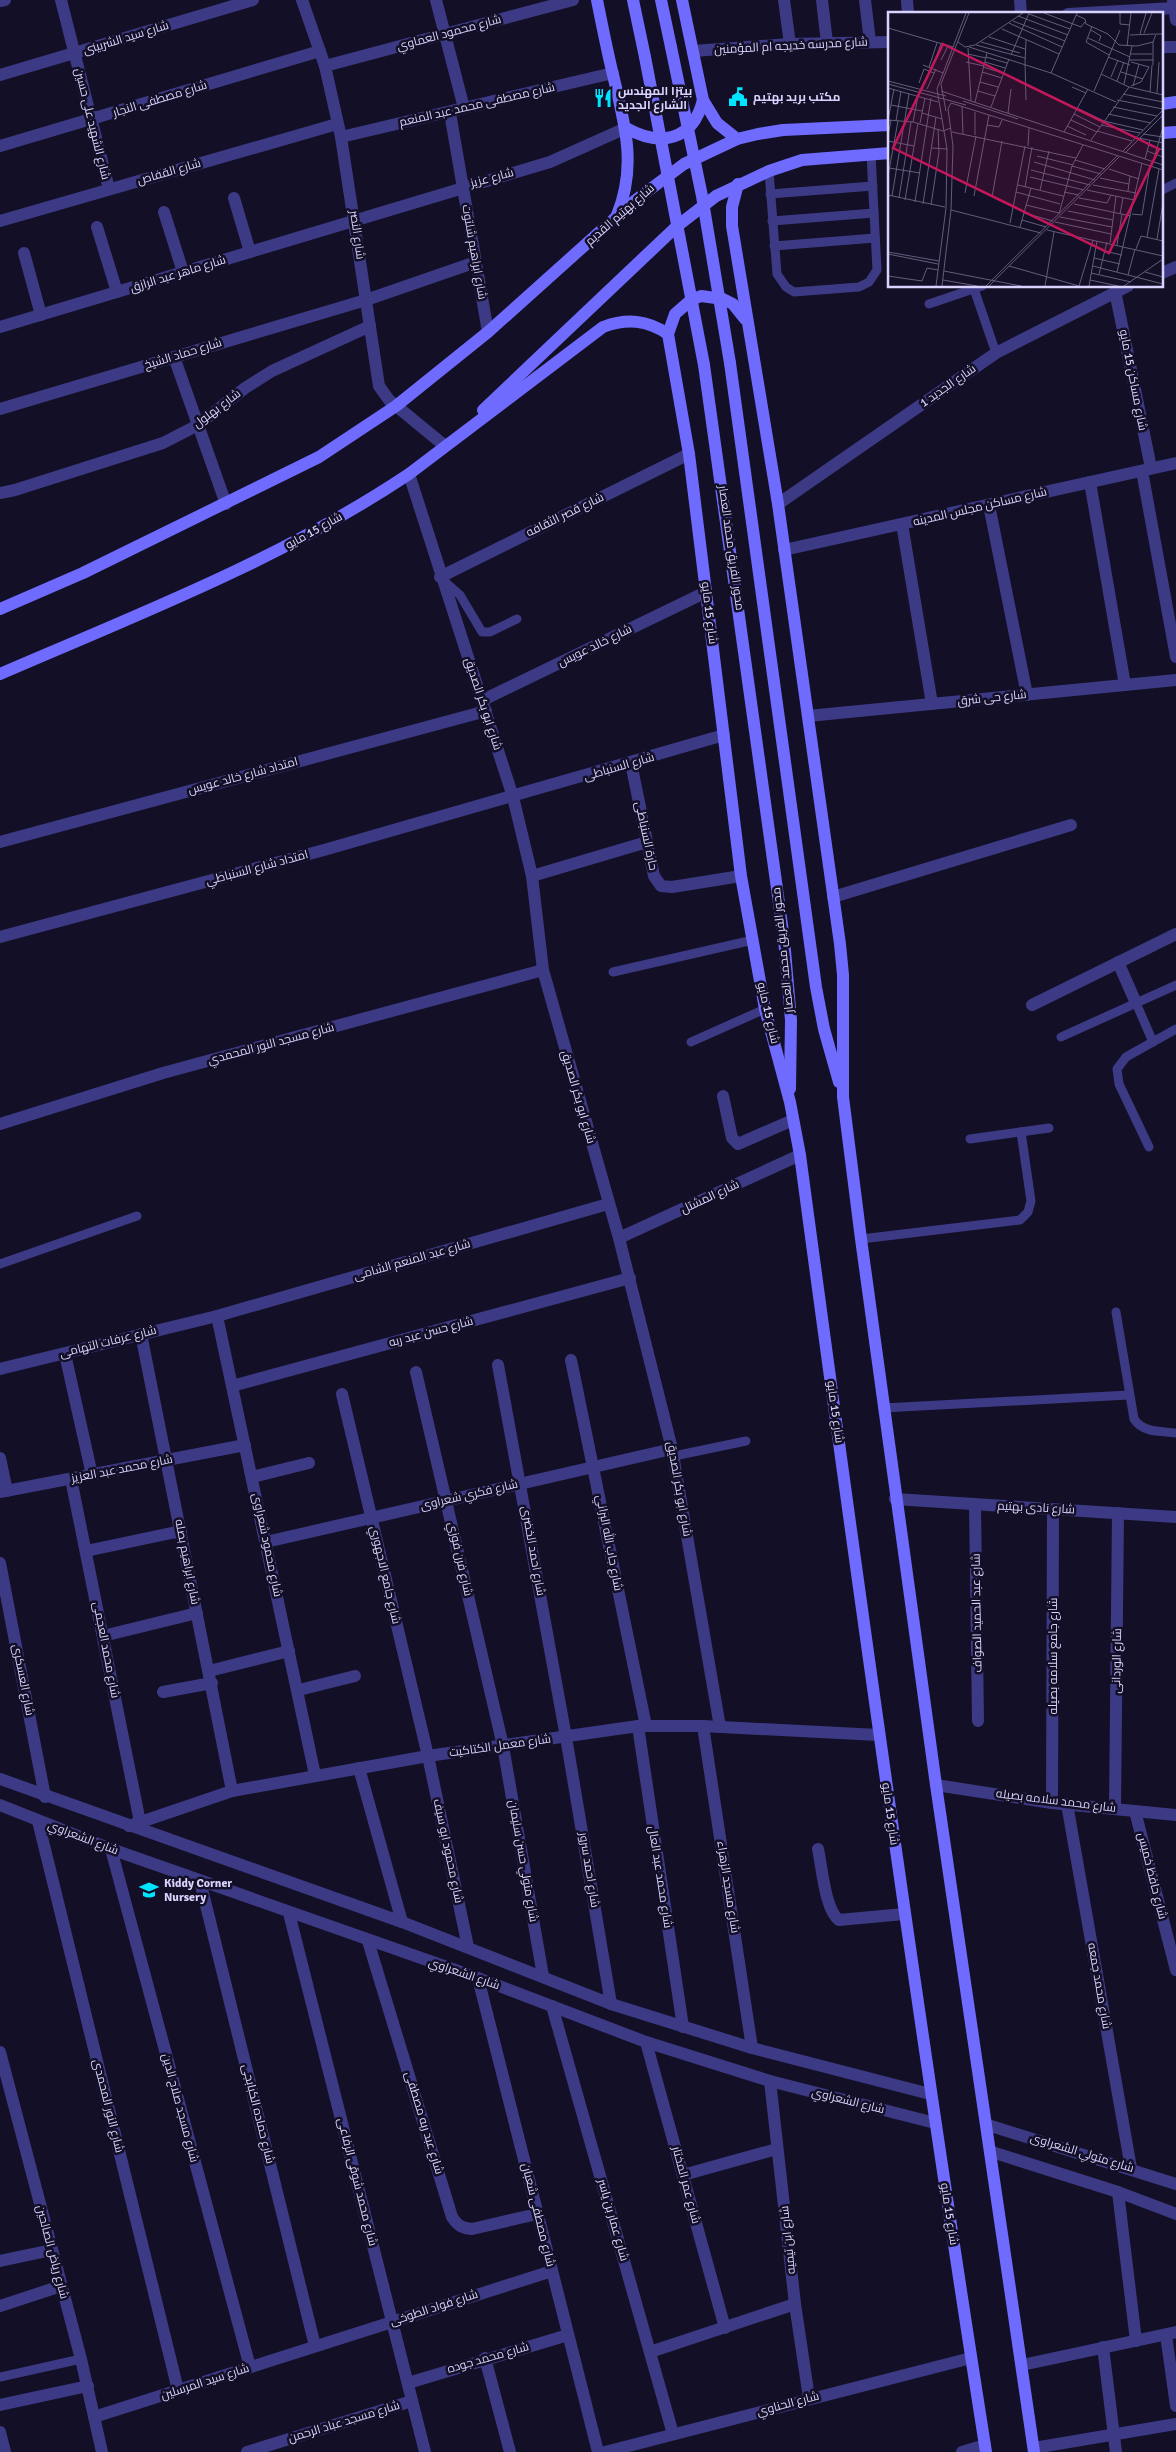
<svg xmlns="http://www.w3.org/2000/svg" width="1176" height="2452" font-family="Signika,Cairo,sans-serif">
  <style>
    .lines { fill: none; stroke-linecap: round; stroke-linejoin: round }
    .service { stroke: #3d3a85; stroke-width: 9 }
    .minor { stroke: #3d3a85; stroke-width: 12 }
    .secondary { stroke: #6f6bff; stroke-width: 12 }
    .secondary-bridge { stroke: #6f6bff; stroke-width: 12 }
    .labels { text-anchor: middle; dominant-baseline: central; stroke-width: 5; stroke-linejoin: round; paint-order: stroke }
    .street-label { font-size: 12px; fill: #d9d4ff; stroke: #130f26 }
    .poi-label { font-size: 12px; font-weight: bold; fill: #d9d4ff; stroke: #130f26; text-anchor: start }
    .inset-road { fill: none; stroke: #625e7d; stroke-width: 1 }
    .view { fill: #c2185b; fill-opacity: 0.15; stroke: #c2185b; stroke-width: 2.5 }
    .inset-edge { fill: none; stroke: #d9d4ff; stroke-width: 2.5 }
  </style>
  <rect width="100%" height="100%" fill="#130f26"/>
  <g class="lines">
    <!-- service -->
    <g class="service">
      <path d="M769 171 777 274 786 287 794 292 859 287 869 282 877 270 871 154"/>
      <path d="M1162 190 1176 183"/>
      <path d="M770 194 873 186"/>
      <path d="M772 221 874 213"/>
      <path d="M774 246 875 238"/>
      <path d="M974 289 996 353"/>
      <path d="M929 304 982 286"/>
      <path d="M443 580 460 595 482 632H490L517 619"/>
      <path d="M613 972 753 940"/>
      <path d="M1136 1003 1153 1042"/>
      <path d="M1061 1037 1176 985"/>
      <path d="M691 1042 765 1009"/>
      <path d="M970 1139 1049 1128"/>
      <path d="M1149 1147 1119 1084 1117 1069 1126 1057 1176 1029"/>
      <path d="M861 1239 1020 1220 1028 1212 1031 1201 1021 1132"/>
      <path d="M0 1264 137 1216"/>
      <path d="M1116 1312 1134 1419C1143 1433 1161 1431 1176 1433"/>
      <path d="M883 1408 1129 1395"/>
      <path d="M674 1456 746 1441"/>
      <path d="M0 2377 81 2359"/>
    </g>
    <!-- minor -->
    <g class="minor">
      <path d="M61 0 109 189"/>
      <path d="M302 0 325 66 341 137 379 386 389 400 445 446"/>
      <path d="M436 0 464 108"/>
      <path d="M784 0 790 44"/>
      <path d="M822 0 827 43"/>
      <path d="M865 0 870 42"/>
      <path d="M907 0 908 14"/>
      <path d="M1020 0 1021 14"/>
      <path d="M1173 0 1176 20"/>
      <path d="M0 1 5 0"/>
      <path d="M1068 14 1174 8"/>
      <path d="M1162 47H1176"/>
      <path d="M693 51 790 44 890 42"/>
      <path d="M325 66 573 0"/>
      <path d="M0 75 253 0"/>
      <path d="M450 113 488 332"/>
      <path d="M341 137 613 73"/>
      <path d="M0 146 320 51"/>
      <path d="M234 198 250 252"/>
      <path d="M164 212 183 272"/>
      <path d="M0 221 337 124"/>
      <path d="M97 227 117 292"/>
      <path d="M24 253 41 315"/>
      <path d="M1162 273 1176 267"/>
      <path d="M1115 291 1151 468"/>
      <path d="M0 327 550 162 626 128"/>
      <path d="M174 357 226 504"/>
      <path d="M0 409 366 300 476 262"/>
      <path d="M1142 471 1176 657"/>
      <path d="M409 474 513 797 532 876 543 970 619 1238 672 1449 720 1727"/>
      <path d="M1090 482 1125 685"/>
      <path d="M0 493 15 490 163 443 198 425 245 388 272 371 370 326"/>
      <path d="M778 504 996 353 1128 286"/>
      <path d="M989 505 1027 695"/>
      <path d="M902 524 932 704"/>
      <path d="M784 550 1176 463"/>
      <path d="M440 577 689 454"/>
      <path d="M483 700 706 592"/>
      <path d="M808 716 1176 680"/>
      <path d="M631 763 654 876 661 886 672 887 741 876"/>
      <path d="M0 842 486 711"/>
      <path d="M532 876 647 842"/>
      <path d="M833 897 1071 825"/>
      <path d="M0 937 324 850 724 735"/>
      <path d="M1118 962 1136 1003"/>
      <path d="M1032 1005 1176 934"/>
      <path d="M723 1096 732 1138 738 1144 793 1120"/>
      <path d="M0 1124 163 1073 543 970"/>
      <path d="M619 1238 800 1155"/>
      <path d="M217 1316 315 1775"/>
      <path d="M141 1334 232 1791"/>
      <path d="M65 1354 92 1475"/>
      <path d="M571 1360 646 1726"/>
      <path d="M498 1365 566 1737 611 2004"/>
      <path d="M0 1369 217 1316 608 1204"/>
      <path d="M416 1372 503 1746 543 1976"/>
      <path d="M232 1386 630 1278"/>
      <path d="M342 1394 428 1756 468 1947"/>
      <path d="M0 1458 7 1491"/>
      <path d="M252 1477 309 1463"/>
      <path d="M71 1479 140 1822"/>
      <path d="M0 1492 245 1445"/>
      <path d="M895 1499 1176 1517"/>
      <path d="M975 1505 978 1721"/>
      <path d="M266 1542 672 1449"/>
      <path d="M86 1551 181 1531"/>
      <path d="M0 1563 45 1797"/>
      <path d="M103 1636 197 1613"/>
      <path d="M209 1671 289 1651"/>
      <path d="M299 1690 355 1676"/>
      <path d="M163 1692 212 1683"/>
      <path d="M638 1726 683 2027"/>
      <path d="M703 1726 752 2048"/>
      <path d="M359 1768 402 1922"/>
      <path d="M0 1779 402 1922 611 2004 752 2048 930 2094"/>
      <path d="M936 1785 1052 1803 1176 1815"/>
      <path d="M1052 1803 1053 1510"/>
      <path d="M1067 1804 1131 2168"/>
      <path d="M0 1805 111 1849 478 1978 646 2042 770 2081 935 2123"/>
      <path d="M1115 1808 1118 1513"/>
      <path d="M1135 1811 1176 1970"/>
      <path d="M38 1821 178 2390"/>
      <path d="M129 1826 232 1791 428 1756 638 1726H703L878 1735"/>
      <path d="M111 1849 250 2367"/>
      <path d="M818 1849C822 1867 825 1910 839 1920L904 1914"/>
      <path d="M200 1881 315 2346"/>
      <path d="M289 1913 425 2452"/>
      <path d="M368 1941 452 2217C458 2226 462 2228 472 2229L537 2214"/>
      <path d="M478 1978 598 2452"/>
      <path d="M552 2006 673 2434"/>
      <path d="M646 2042 725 2328"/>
      <path d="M0 2052 81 2359 102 2452"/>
      <path d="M770 2081 795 2304 809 2398"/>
      <path d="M988 2125 1176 2184"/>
      <path d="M992 2152 1118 2192 1176 2214"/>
      <path d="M683 2175 777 2149"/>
      <path d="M1118 2192 1136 2341"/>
      <path d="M0 2261 52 2250"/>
      <path d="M0 2306 61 2286"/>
      <path d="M1166 2335 1176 2406"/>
      <path d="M1103 2347 1116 2452"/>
      <path d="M650 2352 795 2304"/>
      <path d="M485 2358 510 2452"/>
      <path d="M1022 2365 1176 2332"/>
      <path d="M408 2383 568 2335"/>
      <path d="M0 2405 88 2386"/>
      <path d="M94 2417 552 2271"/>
      <path d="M0 2432 5 2452"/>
      <path d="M1034 2448 1176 2424"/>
      <path d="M247 2452 412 2401"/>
      <path d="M605 2452 971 2358"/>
      <path d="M962 2452 985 2445"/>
    </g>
    <!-- secondary -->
    <g class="secondary">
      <path d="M597 0C602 25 607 50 613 75 625 124 637 167 617 215"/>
      <path d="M633 0 645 57"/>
      <path d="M661 0 671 47"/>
      <path d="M682 0 703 100 717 123 737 139"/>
      <path d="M1162 104 1176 102"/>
      <path d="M626 128C660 147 693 141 703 100"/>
      <path d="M1162 133 1176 132"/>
      <path d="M738 184 732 207V226L778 504 840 944 843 975V1097L861 1239 936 1785 1034 2452"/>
      <path d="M745 319 733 304 723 299 701 296 691 300 675 314 668 334 689 454 741 876 765 1009 790 1102 800 1155C858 1588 918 2021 986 2452"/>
      <path d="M730 363 816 987 824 1029 839 1082"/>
      <path d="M704 365 784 939 791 1020 790 1089"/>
      <path d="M483 410 676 227 716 196 769 171 802 160 890 153"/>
      <path d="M0 609 83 573 319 457 396 406 488 332 633 202 684 164 737 139 758 134 783 130 890 125"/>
      <path d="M0 674C139 614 282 559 409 474L603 327C627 318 647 320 668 334"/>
    </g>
    <!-- secondary-bridge -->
    <g class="secondary-bridge">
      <path d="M671 47 702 196 730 363"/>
      <path d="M645 57 704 365"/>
    </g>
  </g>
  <!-- icons -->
  <defs>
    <g id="civic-bare" transform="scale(1.5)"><path d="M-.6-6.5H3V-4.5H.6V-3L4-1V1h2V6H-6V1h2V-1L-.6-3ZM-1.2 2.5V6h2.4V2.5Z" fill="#00e5ff" stroke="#130f26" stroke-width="2.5" paint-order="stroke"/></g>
    <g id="restaurant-bare" transform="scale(1.5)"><path d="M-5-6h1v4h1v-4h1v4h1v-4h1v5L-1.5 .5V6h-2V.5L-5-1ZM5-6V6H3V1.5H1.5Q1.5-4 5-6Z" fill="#00e5ff" stroke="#130f26" stroke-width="2.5" paint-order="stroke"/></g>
    <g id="school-bare" transform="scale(1.5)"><path d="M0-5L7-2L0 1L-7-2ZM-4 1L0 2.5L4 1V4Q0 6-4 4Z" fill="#00e5ff" stroke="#130f26" stroke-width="2.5" paint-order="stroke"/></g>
  </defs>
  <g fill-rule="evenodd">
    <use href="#civic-bare" x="738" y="97"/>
    <use href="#restaurant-bare" x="603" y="98"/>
    <use href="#school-bare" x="149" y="1890"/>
  </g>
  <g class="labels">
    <!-- street labels -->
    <g class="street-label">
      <text transform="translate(449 33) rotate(-15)">شارع محمود العماوي</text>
      <text transform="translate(126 38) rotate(-17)">شارع سيد الشربينى</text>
      <text transform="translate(791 46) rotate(-3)">شارع مدرسه خديجه ام المؤمنين</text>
      <text transform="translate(160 99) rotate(-17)">شارع مصطفى النجار</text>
      <text transform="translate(477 105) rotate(-13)">شارع مصطفى محمد عبد المنعم</text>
      <text transform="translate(92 124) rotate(76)">شارع الشهيد على حسين</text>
      <text transform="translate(169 172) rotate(-16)">شارع القفاص</text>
      <text transform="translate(492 178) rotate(-15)">شارع عزيز</text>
      <text transform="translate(620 215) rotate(-41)">شارع بهتيم القديم</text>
      <text transform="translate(357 235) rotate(82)">شارع النصر</text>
      <text transform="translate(474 252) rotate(80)">شارع ابراهيم شلتوت</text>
      <text transform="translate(178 274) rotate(-17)">شارع ماهر عبد الرازق</text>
      <text transform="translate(183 354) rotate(-17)">شارع حماد الشيخ</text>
      <text transform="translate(1133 380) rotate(79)">شارع مساكن 15 مايو</text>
      <text transform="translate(948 386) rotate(-35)">شارع الجديد 1</text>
      <text transform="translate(217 409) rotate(-37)">شارع بهلول</text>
      <text transform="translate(980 507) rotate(-13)">شارع مساكن مجلس المدينه</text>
      <text transform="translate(565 515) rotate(-26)">شارع قصر الثقافه</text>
      <text transform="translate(314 531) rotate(-29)">شارع 15 مايو</text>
      <text transform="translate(731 548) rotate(82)">محور الفريق محمد العصار</text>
      <text transform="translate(709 613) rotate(83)">شارع 15 مايو</text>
      <text transform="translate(595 646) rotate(-26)">شارع خالد عويس</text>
      <text transform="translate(992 698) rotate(-6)">شارع حى شرق</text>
      <text transform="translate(483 704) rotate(72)">شارع ابو بكر الصديق</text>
      <text transform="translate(619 767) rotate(-16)">شارع السنباطى</text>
      <text transform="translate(243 776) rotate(-15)">امتداد شارع خالد عويس</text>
      <text transform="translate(646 836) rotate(78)">حارة السنباطى</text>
      <text transform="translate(257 868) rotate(-15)">امتداد شارع السنباطي</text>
      <text transform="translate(783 950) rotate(-96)">محور الفريق محمد العصار</text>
      <text transform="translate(768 1013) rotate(77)">شارع 15 مايو</text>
      <text transform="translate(271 1044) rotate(-15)">شارع مسجد النور المحمدي</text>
      <text transform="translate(578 1097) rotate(74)">شارع ابو بكر الصديق</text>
      <text transform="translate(710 1197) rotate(-25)">شارع المشتل</text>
      <text transform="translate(412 1260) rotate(-16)">شارع عبد المنعم الشامى</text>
      <text transform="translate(431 1332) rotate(-15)">شارع حسن عبد ربه</text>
      <text transform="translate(108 1342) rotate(-14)">شارع عرفات التهامى</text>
      <text transform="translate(835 1412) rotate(82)">شارع 15 مايو</text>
      <text transform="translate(122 1469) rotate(-11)">شارع محمد عبد العزيز</text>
      <text transform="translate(679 1489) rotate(80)">شارع ابو بكر الصديق</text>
      <text transform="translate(469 1495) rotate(-13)">شارع فكري شعراوى</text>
      <text transform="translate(1036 1508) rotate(3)">شارع نادى بهتيم</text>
      <text transform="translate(609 1543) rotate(79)">شارع جاب الله البراني</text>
      <text transform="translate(267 1545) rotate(78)">شارع محمود شعراوى</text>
      <text transform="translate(533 1551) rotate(80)">شارع احمد الخضرى</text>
      <text transform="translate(460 1559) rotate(77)">شارع فرن فوزي</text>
      <text transform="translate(187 1562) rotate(79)">شارع ابراهيم بصله</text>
      <text transform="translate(385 1575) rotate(77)">شارع جامع الاجهوري</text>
      <text transform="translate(977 1613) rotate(-91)">شارع عبد الحميد الصواف</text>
      <text transform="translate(106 1650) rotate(79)">شارع محمد العجمى</text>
      <text transform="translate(1053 1656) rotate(-90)">شارع جامع سلامه بصيله</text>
      <text transform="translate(1117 1661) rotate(-89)">شارع الوردانى</text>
      <text transform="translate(23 1680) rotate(79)">شارع العسكرى</text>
      <text transform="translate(500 1746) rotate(-8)">شارع معمل الكتاكيت</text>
      <text transform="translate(1056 1801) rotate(7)">شارع محمد سلامه بصيله</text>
      <text transform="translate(890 1814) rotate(82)">شارع 15 مايو</text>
      <text transform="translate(83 1838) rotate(21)">شارع الشعراوي</text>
      <text transform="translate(448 1851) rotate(78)">شارع محمود ابو سيف</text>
      <text transform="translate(523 1861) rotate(80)">شارع متولي حسن سليمان</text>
      <text transform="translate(589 1870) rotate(81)">شارع احمد سرور</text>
      <text transform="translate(1152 1876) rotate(76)">شارع حافظ خميس</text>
      <text transform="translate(660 1877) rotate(81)">شارع محمد عبد العال</text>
      <text transform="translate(728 1887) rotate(81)">شارع مسجد الزهراء</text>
      <text transform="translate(464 1974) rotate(19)">شارع الشعراوي</text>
      <text transform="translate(1099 1986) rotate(80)">شارع محمد جمعه</text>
      <text transform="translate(848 2101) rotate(14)">شارع الشعراوي</text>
      <text transform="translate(108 2106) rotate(76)">شارع النور المحمدى</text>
      <text transform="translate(180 2108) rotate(75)">شارع مسجد صلاح الدين</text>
      <text transform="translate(258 2114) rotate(76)">شارع حماده الكبابجى</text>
      <text transform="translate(424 2123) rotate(73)">شارع عبد ربه مصطفى</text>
      <text transform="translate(1082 2153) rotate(17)">شارع متولي الشعراوى</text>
      <text transform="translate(357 2182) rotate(76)">شارع محمد شوقى الرفاعى</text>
      <text transform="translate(686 2185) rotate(75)">شارع عمر المختار</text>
      <text transform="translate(949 2214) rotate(81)">شارع 15 مايو</text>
      <text transform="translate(538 2215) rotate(76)">شارع مصطفى شعبان</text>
      <text transform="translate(613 2220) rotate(74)">شارع عمار بن ياسر</text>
      <text transform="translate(788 2240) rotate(-96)">شارع ابن تيميه</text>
      <text transform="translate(52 2252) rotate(75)">شارع رياض الصالحين</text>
      <text transform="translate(434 2308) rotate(-18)">شارع فواد الطوخى</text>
      <text transform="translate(488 2358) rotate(-16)">شارع محمد جوده</text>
      <text transform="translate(205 2382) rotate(-18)">شارع سيد المرسلين</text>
      <text transform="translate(788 2404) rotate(-15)">شارع الحناوي</text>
      <text transform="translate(344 2422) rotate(-17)">شارع مسجد عباد الرحمن</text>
    </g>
    <!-- poi labels -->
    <g class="poi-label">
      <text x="618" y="91">بيتزا المهندس<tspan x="618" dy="14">الشارع الجديد</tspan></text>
      <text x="753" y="97">مكتب بريد بهتيم</text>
      <text x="164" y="1883">Kiddy Corner<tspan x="164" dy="14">Nursery</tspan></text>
    </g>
  </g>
  <!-- overview -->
  <g transform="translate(888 12)">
    <rect width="275" height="275" fill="#130f26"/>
    <path class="inset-road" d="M156 1 193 15 197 10M232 1V12L242 13M141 2 182 17M188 3 197 7 198 12 220 22 231 33 249 34 265 30M130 4 180 23M125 9 177 29M121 11 174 35M204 14 198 30 221 43M0 16 65 35M114 17 171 42M203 18 213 24 211 29M256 21 264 1M252 22 258 1M242 23 267 22M101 25 137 37M200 26 242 45M70 30 77 35 87 33 135 1M93 30 132 41M88 33 137 46M239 34 243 1M81 35 163 61 228 90M80 36 83 89M80 42 98 46M243 42H264M123 43 141 1M98 45 119 51M220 45 242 53M53 48 60 34M241 48H265M78 50 96 54M97 50 117 56M243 50 261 55M137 51 138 88M137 51 138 28M35 53 55 61M265 53V30L268 22H275M41 55 49 31M95 55 115 61M44 56 53 32M94 60 114 66M233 60 255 67M163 61 189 1M213 62 241 75 275 83M223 65 230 48M0 69 58 84M229 69 236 50M92 70 110 75M31 71 36 57 46 61M0 72 78 93M236 72 244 34M243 74 253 70 261 55M245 74 251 52M184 75 198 81M0 76 50 90M39 77 48 57M53 79 275 153M90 79 107 84M206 79 232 18M262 80 264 53M269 81 271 50M235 82 275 90M229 88 275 97M75 89 130 107M87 90 99 41M63 91 275 158M3 93 34 99M74 94 75 122M103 95 121 47M225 95 269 104M189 96 216 109 255 118M58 99 53 72 81 1M34 101 54 107M120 101 123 77M186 102 212 115M220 102 263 111M0 108 25 110 55 119 63 116M0 108 6 77M183 108 209 120M8 109 13 79M25 110 30 84M32 111 37 86M99 113 111 115 114 108M213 113 252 121M179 114 198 123M209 119 244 129M64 120 188 146M176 120 200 77M255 122 275 125M87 123V100M0 124 3 108M251 126 275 131M203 128 241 75M0 129 26 134M260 133 275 138M140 134 141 116M44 136 59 137M259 139 275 145M234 140 275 98M237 141 275 103M149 144 185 153M257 147 262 128M187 148 217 157M146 150 207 168M265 150 275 115M184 154 213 162M1 156 32 161M221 157 251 167M143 158 202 173M0 164 10 109M142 165 196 178M212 166 241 172M130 173 175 184M205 173 248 181M137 175 144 135M152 178 161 139M199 178 246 188M240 179 242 164M128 180 172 192M176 180 191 183M77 181 88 124M0 183 57 195M4 184 21 82M86 184 101 103M104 185 114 129M11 186 23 110M191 186 219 191 223 183M17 188 30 111M27 190 43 86M35 192 48 105M186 192 243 204M43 193 51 140 50 117M138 193 171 201M63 198 153 221M180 199 225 208M136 201 165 209M171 202 184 154 195 133M232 202 235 186M244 202 254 203 262 154M172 205 224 215M134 208 158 215M167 210 223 222M122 211 137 134M132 215 143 176M159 218 275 244M259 225 271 157M269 227 275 191M222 231 228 184M229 233 234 202M248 237 253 224 275 229M216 239 234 243M0 240 51 249M0 242 50 252M206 246 232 252M121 254 191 274 205 228M205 254 275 272M56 259 133 274M229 260 254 151M257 260 275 265M203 261 243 270M211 262 219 230M240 263 247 237M0 264 34 269 39 256 50 258M55 268 89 274M202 268 230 274M48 274 58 196 59 137 49 77 78 1M54 274 63 198 65 134 60 97 63 91M98 274 229 144M101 274 231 145M157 274 166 220M201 274 209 229M236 274 275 247"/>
    <path class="view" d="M55 32 271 137 221 241 5 136Z"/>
    <rect width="275" height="275" class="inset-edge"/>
  </g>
</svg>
